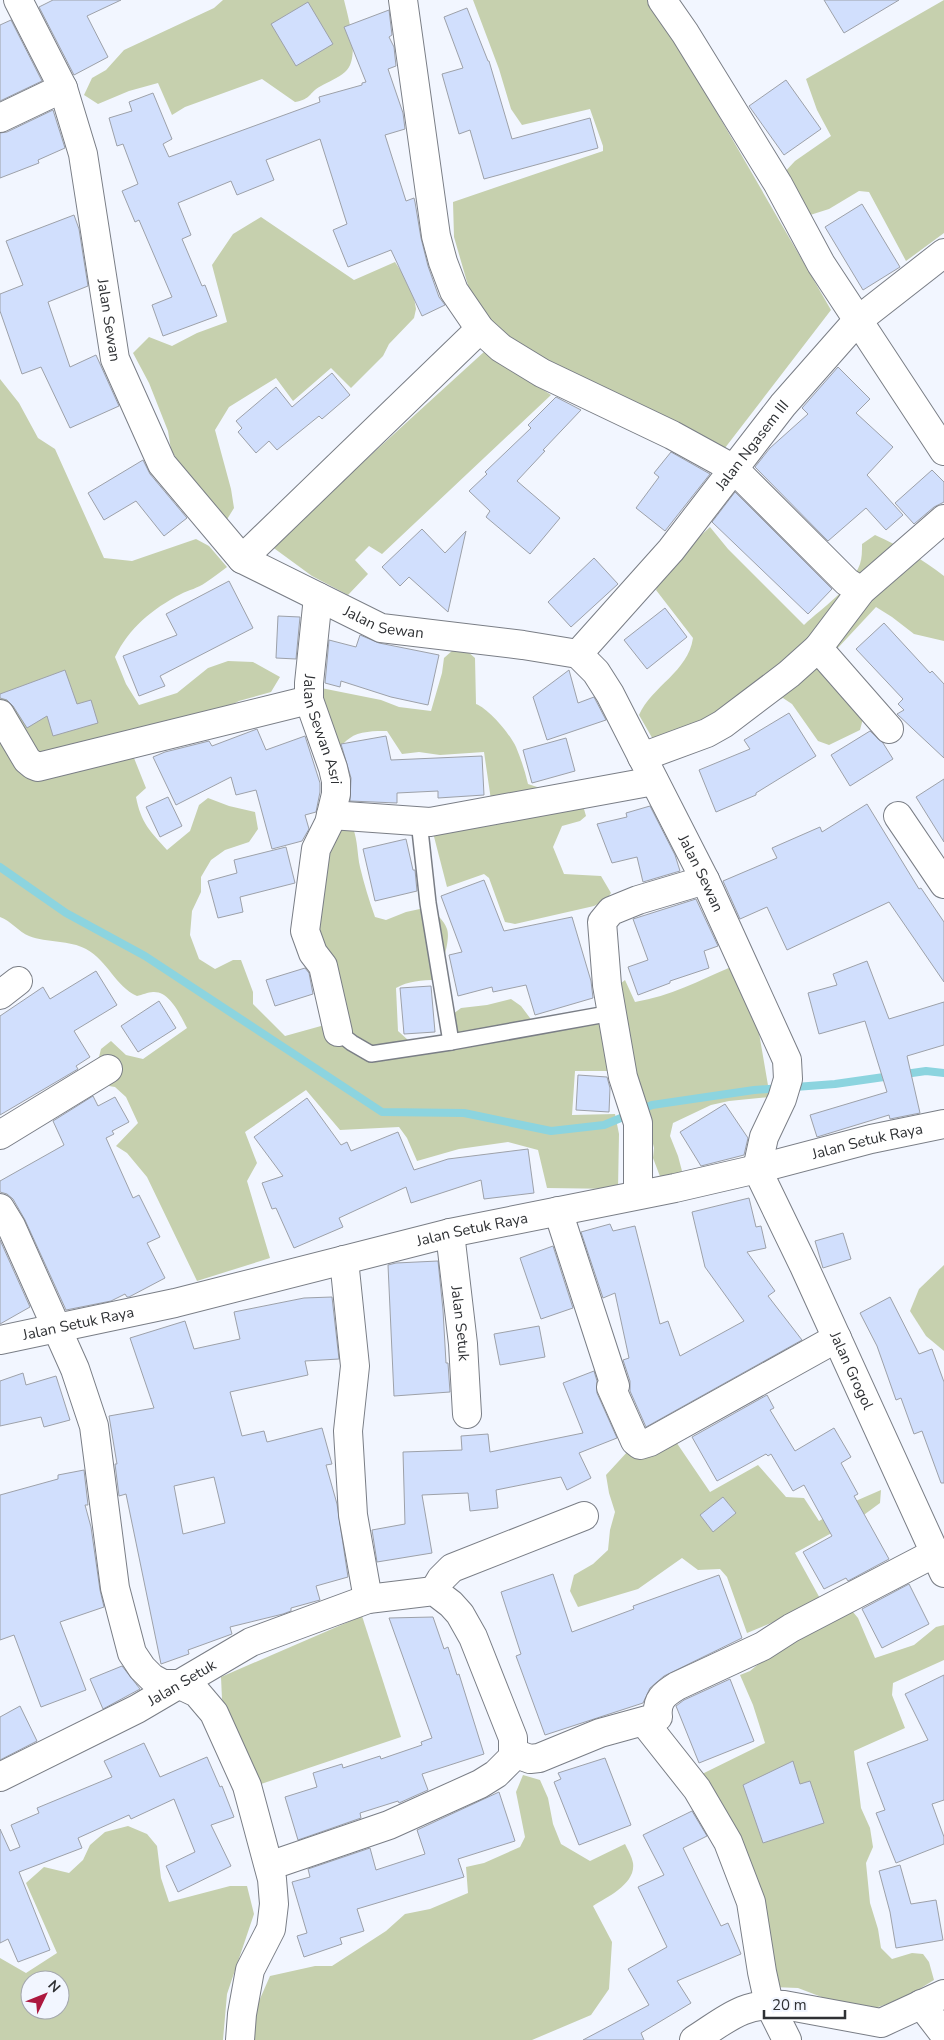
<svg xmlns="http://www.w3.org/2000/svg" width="944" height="2040" font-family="'Nunito Sans',sans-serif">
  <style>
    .green { fill: #c6d0ae; fill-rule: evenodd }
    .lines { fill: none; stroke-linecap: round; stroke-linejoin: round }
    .stream { stroke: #8cd4df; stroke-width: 8 }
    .building { fill: #d1dffd; stroke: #9da1a9; fill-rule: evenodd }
    .lane-casing { stroke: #7a7e86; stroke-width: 18 }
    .street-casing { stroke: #7a7e86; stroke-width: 30 }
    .lane { stroke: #fff; stroke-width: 15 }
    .street { stroke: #fff; stroke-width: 28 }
    .labels { text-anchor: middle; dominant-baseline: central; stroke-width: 4; stroke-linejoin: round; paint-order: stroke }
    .street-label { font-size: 15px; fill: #2f3134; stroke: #f2f6ff }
  </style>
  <rect width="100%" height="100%" fill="#f2f6ff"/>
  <!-- green -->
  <g class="green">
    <path d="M223 0H344C348 17 361 59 345 72 338 78 328 82 321 86 308 93 312 99 295 102L262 79 185 107 172 115 158 83 129 91 98 104 84 95 92 78 106 70 124 50 214 8Z"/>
    <path d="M473 0H648L668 28 831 310 718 457 537 358 476 313 454 237 453 202 603 151V146L590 109 522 125 511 109 499 69Z"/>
    <path d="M944 0V233L906 261 869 192 859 191 829 209 807 216 782 175 795 161 831 136 817 110 806 79Z"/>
    <path d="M261 217 354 280 395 262 408 282 414 298 416 309 414 318 389 344 383 356 351 388 331 368 293 401 276 378 229 407 215 430 231 489 234 508 226 521 184 470 171 450 168 431 149 383 133 353 149 337 172 346 197 333 227 322 212 265 233 234Z"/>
    <path d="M485 351 551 395 382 554 369 546 355 560 368 574 348 595 312 576 271 546Z"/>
    <path d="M0 379 19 403 38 438 55 449 104 558 132 561 196 539 209 546 227 567C220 572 213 578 205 583 198 588 189 590 181 594 152 609 129 628 115 657L126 684 139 705 177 693 208 668 228 661 253 662 280 677 271 692 239 701 176 733 134 758 146 788 136 797C141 823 150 831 167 850L190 831 199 805 208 798 229 806 255 812 258 829 249 842 225 850 211 860 201 877V892L192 911 190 935 199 959 215 969 233 960H241L253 992V1004L285 1036 321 1026 332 1025 320 935 318 900 327 853 342 829 353 828C358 842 357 853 360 867 364 884 369 900 375 917L386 920 406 912 429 907C436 914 444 920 447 929 451 940 441 969 436 980 422 980 408 981 396 988L398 1031 408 1040 424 1039 450 1042 445 1020 461 1008 487 1005 511 999 521 1006 533 1022 594 1018 605 1025 612 1071H575L572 1115 615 1114 619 1134 618 1189 547 1188 538 1150 508 1142 459 1149 417 1161 407 1138 399 1127 340 1130 306 1090 245 1132 257 1163 247 1181 270 1258 197 1281 147 1177 127 1153 116 1146 138 1123 126 1097 115 1087 103 1085 82 1073 99 1057 101 1049 111 1041 126 1055 143 1059 187 1028C180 1015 170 991 153 992 148 992 142 995 137 996 115 986 109 962 86 949 70 940 47 943 29 936 19 932 11 921 0 917Z"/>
    <path d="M710 527 728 549 804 625C823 607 851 589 860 564 862 558 862 551 862 544L875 535C900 546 922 559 944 576V641L914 634 892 617 876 607 835 651 866 707 860 730 829 745 818 741 792 704 783 698 750 711 662 755 639 715C652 686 688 672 693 638L656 590 658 585 685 550Z"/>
    <path d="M453 650 467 651 475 658 476 704C489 709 510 734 516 747 521 759 525 771 528 784L582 802 586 816 580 821 562 826 553 847 564 874 601 876 611 893 606 900 594 906 515 924 505 922 489 878 484 874 447 887 431 825 491 800 484 752 440 755 419 752 402 754 387 731C376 731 358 731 350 738 344 742 343 745 336 748L316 687 381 700 399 707 431 711 442 673 444 658Z"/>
    <path d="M731 967 758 1027 770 1097 729 1101 711 1105 673 1123 670 1136 678 1156 682 1171 675 1179H661L653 1158 654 1148 615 988 625 980 635 1002C671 996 698 981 731 967Z"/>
    <path d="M944 1265V1351L926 1336 910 1311 919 1289Z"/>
    <path d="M670 1433 710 1492 758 1465 786 1497 804 1498 819 1521 851 1503 881 1490 880 1503 861 1517 795 1553 822 1602 747 1633 727 1577 720 1569 698 1570 682 1558 638 1589 578 1607 570 1591 574 1575 593 1564 608 1550 610 1530 615 1512 609 1493 606 1475 629 1450Z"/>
    <path d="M848 1606 858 1618 875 1658 914 1645 936 1627 944 1625V1660L893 1683 892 1695 905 1728 854 1751 861 1808 870 1828 873 1847 866 1863 870 1903 878 1929 881 1948 892 1959 912 1953 923 1954 929 1962 934 1980 903 1999 875 2008 853 2009 798 1988 773 1987 702 1774 765 1743 753 1705 740 1675 750 1671 773 1652Z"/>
    <path d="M362 1616 401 1737 261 1784 222 1699 221 1677Z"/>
    <path d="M523 1775 540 1780 548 1798 553 1824 561 1844 590 1861 625 1844C628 1850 632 1857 633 1863 636 1884 607 1897 593 1906L612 1942 609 1989 591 2015 532 2040H253L256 2008 270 1976 315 1966H332L386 1931 405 1914 430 1909 468 1893 466 1867 484 1863 520 1847 525 1837 516 1792Z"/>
    <path d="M128 1826 147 1834 157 1846 161 1878 169 1902 230 1886H247L254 1914 227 1994 223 2040H0V1958L26 1973 57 1953 26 1883 44 1867 69 1873 83 1860 90 1845 105 1832ZM30 1980H60V2010H30Z"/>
  </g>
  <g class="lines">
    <!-- stream -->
    <path class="stream" d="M0 867 66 913 145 956 382 1112 464 1113 551 1131 604 1125 652 1105 754 1090 835 1084 926 1071 944 1073"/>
  </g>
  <!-- building -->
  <g class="building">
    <path d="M53 0H121L87 16 108 57 74 75 39 7Z"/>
    <path d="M824 0H899L844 33Z"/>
    <path d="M308 2 333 44 296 66 271 24Z"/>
    <path d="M467 8 488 61H489L512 139 590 118 598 148 484 179 470 130 459 134 442 74 463 68 444 17Z"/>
    <path d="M389 10 392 35 389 37 394 47 396 66 388 69 403 113 405 129 385 135 406 201 414 198 415 202 421 238 428 266 439 297 445 305 422 316 391 250 348 267 333 230 347 224 320 139 266 160 274 180 237 195 231 181 178 203 191 235 182 239 202 286 205 285 217 316 163 336 152 305 172 297 139 220 135 222 122 191 138 184 123 144 117 146 109 118 132 111 129 102 153 93 172 139 163 144 169 157 320 102 319 97 362 85V83L366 82 344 27Z"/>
    <path d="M11 20 42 81 0 101V25Z"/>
    <path d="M786 80 821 129 784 155 749 106Z"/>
    <path d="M53 110 65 148 38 160 39 163 0 178V133L7 132Z"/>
    <path d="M862 204 900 267 863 290 825 227Z"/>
    <path d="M74 215 79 229 88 286 48 302 70 367 96 355 119 406 70 428 41 367 22 374 0 311V294L23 285 6 241Z"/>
    <path d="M838 367 870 399 856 413 893 447 867 475 903 515 886 530 866 508 828 541 755 467 770 448 808 414 802 408Z"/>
    <path d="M332 373 350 395 322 419 319 416 277 450 269 441 256 453 238 432 242 428 236 421 276 387 292 407Z"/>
    <path d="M556 397 581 410 543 450 545 451 517 481 560 518 530 554 486 517 490 511 469 491 487 474 485 472 531 428 528 425Z"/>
    <path d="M671 452 710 474 665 531 636 508 659 477 654 473Z"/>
    <path d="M143 460 150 474 187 518 164 536 136 501 104 520 88 493Z"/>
    <path d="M932 470 944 482V502L934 507 914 524 895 503Z"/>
    <path d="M735 492 832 589 808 614 712 522Z"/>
    <path d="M422 529 445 553 466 531 448 612 409 577 400 586 382 567Z"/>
    <path d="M594 558 618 584 571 627 548 602Z"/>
    <path d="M229 581 253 628 160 676 165 686 139 696 123 656 177 635 166 614Z"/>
    <path d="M665 608 687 637 647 669 624 640Z"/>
    <path d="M278 616 300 617 296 659 276 658Z"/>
    <path d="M884 623 930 673 932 671 944 684V758L897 714 904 710 898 704 903 699 856 649Z"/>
    <path d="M360 635 379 643 439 655 428 705 391 697 341 681 340 687 325 683 329 640 356 647Z"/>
    <path d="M65 670 77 704 91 700 98 723 53 736 47 716 27 728 13 706 7 700 0 698V694Z"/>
    <path d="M569 670 578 703 594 697 606 720 547 740 533 697Z"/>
    <path d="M789 713 816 756 756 793V795L716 812 699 770 750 749 744 740Z"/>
    <path d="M257 729 266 750 305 736 320 783V792L316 812 305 815 309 829 302 841 272 849 256 790 236 795 231 777 176 805 153 757 165 752 209 741 212 746Z"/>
    <path d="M870 731 883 743 893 759 850 786 831 755Z"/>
    <path d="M386 736 391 760 482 756 484 795 438 798V791L397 793V803L350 801 351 778 341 744Z"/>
    <path d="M566 738 575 771 532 783 523 750Z"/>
    <path d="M944 779V842L916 797Z"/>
    <path d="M168 797 182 826 160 837 146 807Z"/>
    <path d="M867 804 919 889 921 888 944 922V982L889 902 787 950 767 907 740 919 723 881 777 858 772 848 820 827 822 832Z"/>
    <path d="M650 806 675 855 680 871 643 882 637 857 612 863 597 824 627 817 626 813Z"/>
    <path d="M406 839 413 870H415L417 891 375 901 363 849Z"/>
    <path d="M286 847 295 883 240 897 243 912 218 918 208 881 237 873 234 860Z"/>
    <path d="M484 880 504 931 572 917 591 981 593 998 535 1015 526 985 493 992 492 987 458 996 449 955 462 952 441 896Z"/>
    <path d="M696 899 718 946 704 951 709 968 670 981V983L638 995 628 967 648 960 633 919Z"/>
    <path d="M867 961 889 1019 944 1002V1045L907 1056 920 1113 890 1119 889 1115 817 1137 810 1115 887 1092 865 1021 819 1034 808 993 837 985 833 974Z"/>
    <path d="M305 968 309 973 313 994 275 1006 266 980Z"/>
    <path d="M96 971 117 1005 74 1031 90 1057 76 1066 78 1069 0 1115V1016L43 987 50 999Z"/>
    <path d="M431 986 435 1032 404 1034 400 988Z"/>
    <path d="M159 1001 176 1028 138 1052 121 1026Z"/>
    <path d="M578 1075 607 1077 610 1088 609 1112 576 1110Z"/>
    <path d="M93 1096 98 1106 115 1097 129 1122 112 1131 114 1134 106 1138 133 1198 139 1195 160 1237 147 1243 165 1278 129 1297H127L125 1294 111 1301 66 1310 25 1220 13 1199 7 1194 0 1192V1181L64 1145 53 1121Z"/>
    <path d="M307 1098 341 1145 347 1142 351 1151 398 1132 414 1170 448 1159 528 1149 534 1193 484 1199 481 1180 411 1203 406 1187 339 1218 343 1227 294 1248 276 1208 272 1209 262 1183 283 1176 254 1137Z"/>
    <path d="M725 1104 748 1138 744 1155 701 1166 680 1132Z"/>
    <path d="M749 1198 756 1227 761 1226 766 1248 747 1252 775 1291 768 1296 802 1340 646 1427 630 1391V1381L623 1360 629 1358 615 1293 603 1298 581 1232 610 1224 613 1231 635 1226 660 1324 668 1321 680 1356 744 1321 705 1267 692 1212Z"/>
    <path d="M843 1233 851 1259 823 1268 815 1241Z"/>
    <path d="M0 1240 30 1307 0 1324Z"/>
    <path d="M553 1246 573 1308 541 1319 520 1258Z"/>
    <path d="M438 1261 443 1310 446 1363H448L450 1392 394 1396 388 1265 396 1263Z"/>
    <path d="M332 1297 339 1359 305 1361 308 1375 230 1392 242 1436 264 1431 267 1442 322 1428 332 1464 326 1465 337 1504 348 1577 316 1586 320 1600 291 1608V1611L283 1614 230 1627 232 1634 188 1650 189 1654 161 1664 126 1494 119 1496 115 1464H117L109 1416 154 1408 130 1338 185 1321 194 1349 240 1339 234 1312 304 1298ZM214 1477 225 1523 183 1534 174 1486Z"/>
    <path d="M890 1297 919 1354 932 1349 944 1382V1483H941L922 1431 914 1434 901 1398 896 1400 877 1346 860 1313Z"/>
    <path d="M539 1326 545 1357 500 1365 494 1334Z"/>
    <path d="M594 1371 597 1381V1393L617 1438 579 1453 591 1478 567 1490 561 1477 496 1490 498 1508 470 1511 468 1493 422 1495 432 1553 377 1562 372 1530 405 1524 403 1452 462 1450 461 1436 488 1434 490 1452 583 1433 563 1383Z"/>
    <path d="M23 1373 26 1385 56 1376 70 1420 44 1427 41 1417 0 1426V1381Z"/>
    <path d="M767 1395 774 1408 770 1410 795 1451 834 1428 851 1457 841 1463 858 1494 854 1496 889 1559 848 1581 846 1578 824 1589 803 1552 832 1536 804 1485 793 1491 771 1454 768 1456 766 1454 717 1481 692 1437Z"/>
    <path d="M84 1470 88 1505H85L91 1527 100 1590 104 1607 60 1622 86 1690 41 1707 14 1635 0 1640V1495L58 1479V1475Z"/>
    <path d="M723 1497 736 1513 713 1532 700 1515Z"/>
    <path d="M553 1574 572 1632 634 1609 633 1606 719 1575 742 1638 664 1676 650 1688 643 1703 545 1735 516 1656 521 1654 501 1592Z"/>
    <path d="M909 1584 929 1624 882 1648 862 1609Z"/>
    <path d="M433 1617 444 1649 448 1647 457 1675 459 1674 484 1754 422 1774 428 1790 399 1803 398 1801 360 1813 361 1818 298 1840 285 1797 317 1787 313 1773 342 1764 343 1768 380 1756 381 1759 422 1745 421 1742 432 1738 389 1618Z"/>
    <path d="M122 1666 140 1689 103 1709 90 1679Z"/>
    <path d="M944 1675V1800L932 1804 944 1837V1844L896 1863 876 1813 885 1810 867 1763 928 1740 905 1694Z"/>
    <path d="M730 1679 754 1741 699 1763 676 1706 684 1700Z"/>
    <path d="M20 1706 37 1741 0 1760V1717Z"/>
    <path d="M144 1743 160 1777 207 1757 220 1787 222 1786 234 1817 211 1825 231 1866 178 1892 166 1866 195 1852 174 1799 131 1819 129 1815 78 1838 82 1848 19 1872 50 1950 18 1962 8 1939 0 1943V1829L10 1851 20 1847 11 1825 39 1813 37 1808 112 1777 104 1761Z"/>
    <path d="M605 1758 631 1825 579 1845 554 1782 561 1779 558 1773Z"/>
    <path d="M793 1761 800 1784 810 1781 824 1823 763 1843 743 1785Z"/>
    <path d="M499 1792 515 1841 458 1859 464 1877 357 1909 364 1931 340 1938 342 1944 304 1957 297 1936 307 1933 292 1882 310 1877 308 1869 370 1848 376 1870 425 1854 417 1830Z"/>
    <path d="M692 1811 707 1836 683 1848 721 1926 728 1923 741 1954 677 1981 691 2003 641 2033 644 2040H583L649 2005 628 1969 667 1947 638 1887 664 1875 643 1835Z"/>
    <path d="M900 1865 911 1904 936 1900 943 1940 896 1948 890 1912 879 1871Z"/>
  </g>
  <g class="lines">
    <!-- lane casing -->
    <g class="lane-casing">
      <g id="lane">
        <path d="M419 821 428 903 451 1042"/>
        <path d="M338 1032 352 1043 371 1054 451 1042 612 1013"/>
      </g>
    </g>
    <!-- street casing -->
    <g class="street-casing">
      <g id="street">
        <path id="s1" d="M18 0 63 88 83 154 115 359 162 464 242 559 381 628 523 645 578 654 596 672 610 694 705 880 787 1060 788 1079 782 1099 764 1137 757 1169 804 1266 944 1573"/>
        <path d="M403 0 436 236 443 262 454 291 480 329 501 348 542 373 672 435 734 469 847 582 861 591"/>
        <path d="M662 0 685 33 778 184 821 264 944 451"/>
        <path d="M0 118 63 88"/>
        <path d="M242 559 480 329"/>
        <path id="s2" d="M318 597 309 683V700L333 768 336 781V794L329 823 316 849 305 931 313 953 323 966 338 1032"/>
        <path d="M818 648 861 591 944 519"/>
        <path id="s3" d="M578 654 671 550 783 405 857 321 944 253"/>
        <path d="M0 714 27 760 33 765 38 767 309 700"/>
        <path d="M642 757 707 733 723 724 789 674 818 648 889 729"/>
        <path d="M331 815 430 822 654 781"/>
        <path d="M898 816 944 884"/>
        <path d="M0 995 18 981"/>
        <path d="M0 1135 108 1069"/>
        <path d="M638 1194V1123L623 1077 607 985 602 922 611 911 638 900 705 880"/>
        <path d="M0 1208 11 1226 75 1369 94 1426 115 1588 132 1653 142 1668 152 1678 163 1684H178L197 1693 214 1713 247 1786 272 1879 274 1904 271 1929 250 1970 242 2014 240 2040"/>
        <path d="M558 1211 615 1386 611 1387 635 1441 640 1445 650 1442 837 1338"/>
        <path id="s4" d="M450 1233 463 1344 467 1414"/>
        <path d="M344 1260 355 1366 348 1431 353 1515 368 1599"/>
        <path id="s5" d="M0 1340 175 1303 450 1233 675 1188 757 1169 871 1139 944 1124"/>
        <path d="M434 1591 441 1579 452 1568 584 1516"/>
        <path d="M644 1722 697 1789 728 1842 751 1902 762 1972 769 2004 787 2040"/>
        <path id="s6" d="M0 1777 137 1709 251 1642 368 1599 434 1591 451 1604 460 1614 473 1637 513 1738V1757"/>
        <path d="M269 1866 389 1825 480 1784 496 1774 513 1757 519 1755 530 1759 539 1758 600 1733 658 1717C656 1700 664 1694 677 1686L763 1646 791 1628 935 1553"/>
        <path d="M921 2004 944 2034"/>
        <path d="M694 2040C727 2019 743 2002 784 2005L881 2023 944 1994"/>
      </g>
    </g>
    <!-- lane -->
    <use href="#lane" class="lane"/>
    <!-- street -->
    <use href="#street" class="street"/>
  </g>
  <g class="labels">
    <!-- street labels -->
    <g class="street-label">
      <text stroke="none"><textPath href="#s1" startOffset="336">Jalan Sewan</textPath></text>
      <text stroke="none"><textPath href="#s3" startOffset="272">Jalan Ngasem III</textPath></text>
      <text stroke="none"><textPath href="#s1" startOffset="771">Jalan Sewan</textPath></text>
      <text stroke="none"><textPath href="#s2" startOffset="135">Jalan Sewan Asri</textPath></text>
      <text stroke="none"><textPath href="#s1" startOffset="1221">Jalan Sewan</textPath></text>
      <text stroke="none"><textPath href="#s5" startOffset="890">Jalan Setuk Raya</textPath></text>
      <text stroke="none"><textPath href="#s5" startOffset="485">Jalan Setuk Raya</textPath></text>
      <text stroke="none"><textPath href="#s5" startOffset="80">Jalan Setuk Raya</textPath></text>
      <text stroke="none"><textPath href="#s4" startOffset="91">Jalan Setuk</textPath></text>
      <text stroke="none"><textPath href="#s1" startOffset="1764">Jalan Grogol</textPath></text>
      <text stroke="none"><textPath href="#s6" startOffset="205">Jalan Setuk</textPath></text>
    </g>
  </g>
  <!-- north arrow -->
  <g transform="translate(45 1995) rotate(47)"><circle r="24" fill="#f2f6ff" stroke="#a4a7ae"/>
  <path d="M0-4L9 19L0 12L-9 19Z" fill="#ad183f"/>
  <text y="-8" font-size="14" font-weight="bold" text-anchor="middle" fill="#2f3134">N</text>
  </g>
  <!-- scale -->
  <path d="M764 2010v8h81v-8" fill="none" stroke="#2f3134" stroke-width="2.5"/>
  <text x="772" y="2010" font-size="15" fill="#2f3134" stroke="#f2f6ff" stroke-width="4" paint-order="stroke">20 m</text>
</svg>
